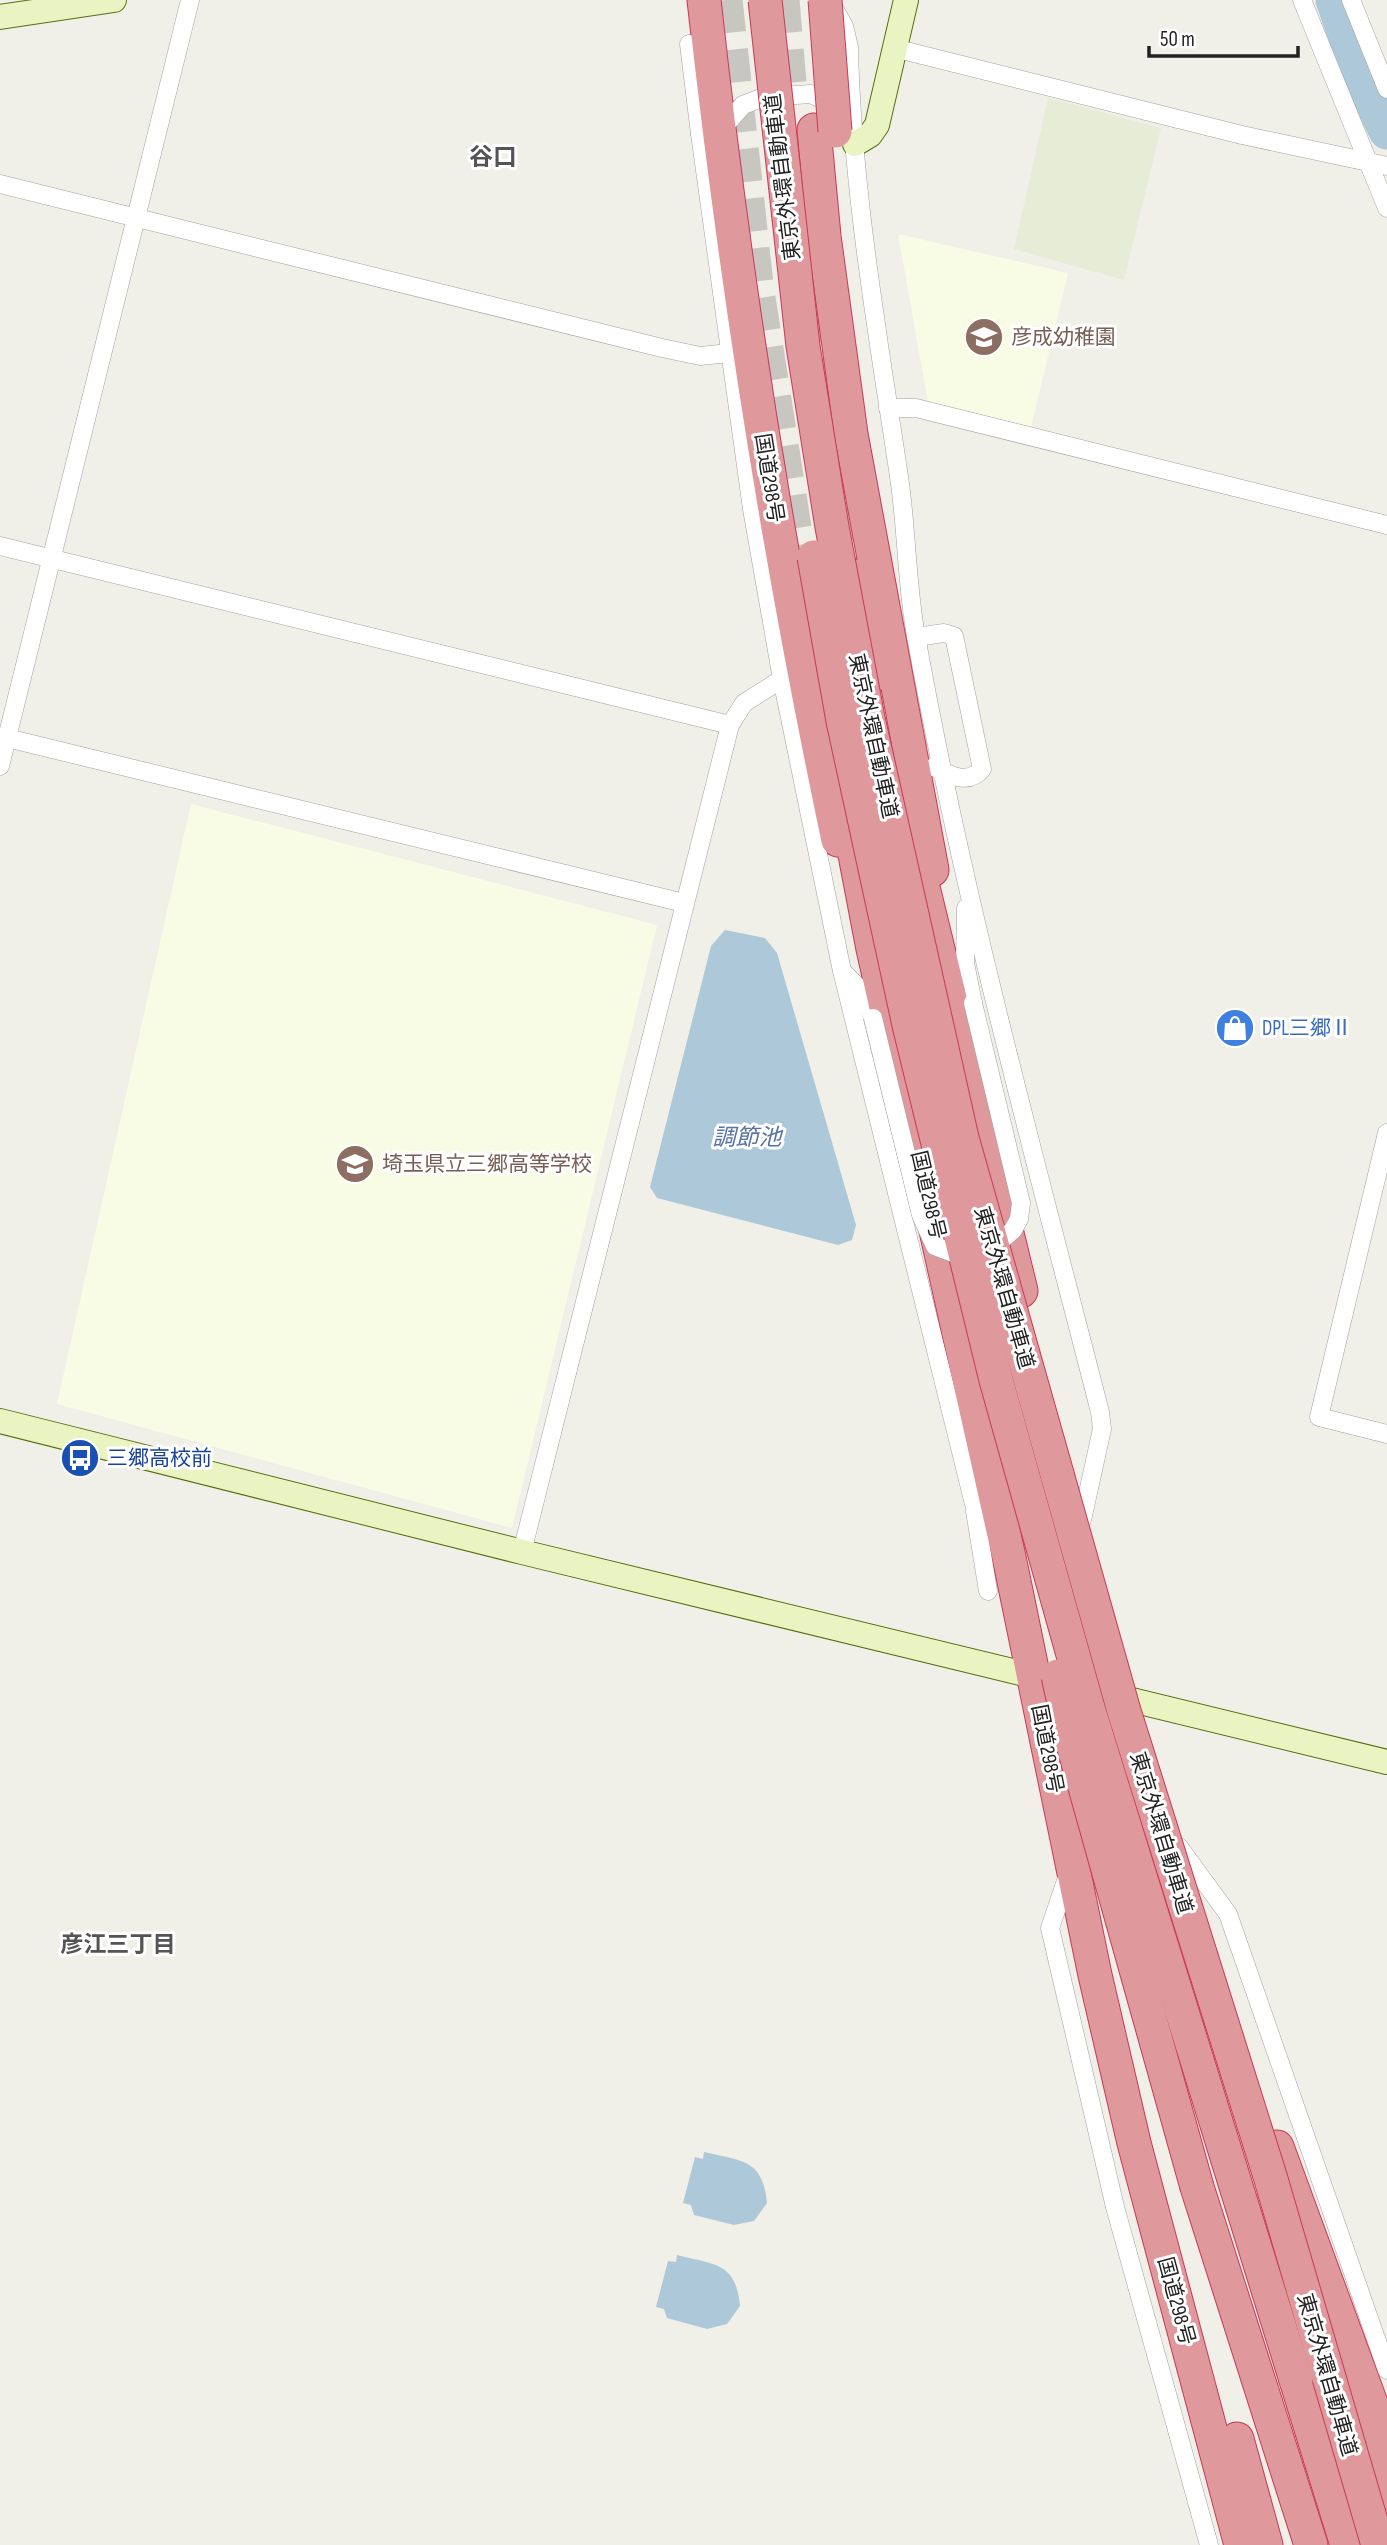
<svg xmlns="http://www.w3.org/2000/svg" width="1387" height="2545" font-family="'Sofia Sans Condensed','Noto Sans JP',sans-serif">
  <style>
    .education { fill: #f9fce5 }
    .farmland { fill: #e7ecd6 }
    .water { fill: #adc9d9 }
    .lines { fill: none; stroke-linecap: round; stroke-linejoin: round }
    .river { stroke: #adc9d9; stroke-width: 37 }
    .highway-tunnel { stroke: #c7c6c0; stroke-width: 33; stroke-dasharray: 33 17; stroke-linecap: butt }
    .street-casing { stroke: #a2a2a2; stroke-width: 19 }
    .secondary-casing { stroke: #576f10; stroke-width: 26 }
    .highway-casing { stroke: #ca3956; stroke-width: 35 }
    .street { stroke: #fff; stroke-width: 18 }
    .secondary { stroke: #eaf4c2; stroke-width: 24 }
    .highway { stroke: #df989b; stroke-width: 33 }
    .street-bridge-casing { stroke: #a2a2a2; stroke-width: 19; stroke-linecap: butt }
    .highway-bridge-casing { stroke: #ca3956; stroke-width: 35; stroke-linecap: butt }
    .street-bridge { stroke: #fff; stroke-width: 18 }
    .highway-bridge { stroke: #df989b; stroke-width: 33 }
    .labels { text-anchor: middle; dominant-baseline: central; stroke-width: 6; stroke-linejoin: round; paint-order: stroke }
    .street-label { font-size: 21px; fill: #212121; stroke: #fff }
    .education-label { font-size: 21px; fill: #785e54; stroke: #fff; text-anchor: start }
    .shop-label { font-size: 21px; fill: #366cbe; stroke: #fff; text-anchor: start }
    .transit-label { font-size: 21px; fill: #164399; stroke: #fff; text-anchor: start }
    .water-label { font-size: 23px; font-style: italic; fill: #5673a7; stroke: #fff }
    .neighbourhood-label { font-size: 23px; font-weight: bold; fill: #545454; stroke: #fff }
    .quarter-label { font-size: 24px; font-weight: bold; fill: #545454; stroke: #fff }
  </style>
  <rect width="100%" height="100%" fill="#f0efe8"/>
  <!-- education -->
  <g class="education">
    <path d="M898 234 1068 273 1031 427 928 402Z"/>
    <path d="M191 804 657 925 512 1528 57 1404Z"/>
  </g>
  <!-- farmland -->
  <path class="farmland" d="M1048 98 1161 128 1124 280 1014 249Z"/>
  <!-- water -->
  <g class="water">
    <path d="M725 930 765 938 777 953 856 1225 852 1240 838 1245 657 1198 650 1187 711 946Z"/>
    <path d="M704 2152C742 2161 763 2159 767 2203L754 2221 734 2225 694 2215 691 2205 683 2203 695 2157 703 2159Z"/>
    <path d="M677 2255C715 2265 736 2262 740 2306L727 2324 707 2329 667 2318 664 2309 656 2307 668 2261 676 2262Z"/>
  </g>
  <g class="lines">
    <!-- river -->
    <path class="river" d="M1334 0 1360 75 1387 131"/>
    <!-- highway-tunnel -->
    <g class="highway-tunnel">
      <path d="M726 0 757 285 799 553"/>
      <path d="M783 0 791 95"/>
      <path d="M809 260 858 576"/>
    </g>
    <!-- street casing -->
    <g class="street-casing">
      <g id="street">
        <path d="M1302 0 1387 208"/>
        <path d="M1351 0 1387 89"/>
        <path d="M832 5 844 26 849 47C852 188 877 330 898 470 907 525 906 581 916 636 963 898 1034 1155 1100 1412L1102 1429 1082 1520"/>
        <path d="M689 44 700 134"/>
        <path d="M894 48 1242 135 1387 166"/>
        <path d="M717 113 700 134 752 509 782 679 842 971 974 1504 995 1536"/>
        <path d="M719 132 743 105 764 97 811 94 835 106"/>
        <path d="M0 184 662 348 700 356 730 353"/>
        <path d="M888 408H916L1387 525"/>
        <path d="M0 546 730 725"/>
        <path d="M916 637 944 633 954 636 982 769C969 785 950 776 934 767"/>
        <path d="M7 738 684 903"/>
        <path d="M0 766 190 0"/>
        <path d="M966 908 965 963 973 1003"/>
        <path d="M843 972 862 991 873 1018"/>
        <path d="M1387 1133 1319 1417 1387 1434"/>
        <path d="M975 1511 988 1591"/>
        <path d="M522 1552 730 725 744 703 782 679"/>
        <path d="M1179 1847 1228 1914 1387 2370"/>
        <path d="M1069 1872 1050 1928 1115 2207 1209 2545"/>
      </g>
    </g>
    <!-- secondary casing -->
    <g class="secondary-casing">
      <g id="secondary">
        <path d="M0 17 114 0"/>
        <path d="M855 144 870 135 877 125 906 0"/>
        <path d="M0 1421 522 1552 1387 1762"/>
      </g>
    </g>
    <!-- highway casing -->
    <g class="highway-casing">
      <g id="highway">
        <path d="M704 0C735 282 779 562 838 840"/>
        <path d="M814 130 824 236 851 434 932 870"/>
        <path d="M858 576 876 674"/>
        <path d="M847 813 873 949 1009 1557 1095 1975 1134 2143 1241 2545"/>
        <path d="M913 846 1021 1291"/>
        <path d="M1277 2147 1387 2447"/>
        <path d="M1197 2187 1311 2545"/>
        <path d="M1296 2380 1347 2545"/>
        <path d="M1361 2423 1387 2504"/>
        <path d="M1237 2439 1266 2545"/>
      </g>
    </g>
    <!-- street -->
    <use href="#street" class="street"/>
    <!-- secondary -->
    <use href="#secondary" class="secondary"/>
    <!-- highway -->
    <use href="#highway" class="highway"/>
    <!-- street-bridge casing -->
    <g class="street-bridge-casing">
      <path id="street-bridge" d="M873 1018 921 1215 935 1246 956 1254 998 1243 1013 1230 1019 1219 1021 1203 973 1003"/>
    </g>
    <!-- highway-bridge casing -->
    <g class="highway-bridge-casing">
      <g id="highway-bridge">
        <path d="M765 0 803 346 832 527 868 718 962 1138 1124 1711 1270 2176 1378 2545"/>
        <path d="M825 0 835 131"/>
        <path d="M814 557 843 721 909 1025 996 1380 1088 1708 1296 2380"/>
        <path d="M1058 1676 1074 1748 1197 2187"/>
      </g>
    </g>
    <!-- street-bridge -->
    <use href="#street-bridge" class="street-bridge"/>
    <!-- highway-bridge -->
    <use href="#highway-bridge" class="highway-bridge"/>
  </g>
  <!-- icons -->
  <defs>
    <g id="school-disc" transform="scale(2.0125)"><circle r="9.5" fill="#8d6e63" stroke="#fff"/><path d="M0-5L7-2L0 1L-7-2ZM-4 1L0 2.5L4 1V4Q0 6-4 4Z" fill="#fff"/></g>
    <g id="shop-disc" transform="scale(2.0125)"><circle r="9.5" fill="#3f7fe0" stroke="#fff"/><path d="M-5-2.5h2.3a2.7 3.5 0 0 1 5.4 0H5L5.5 6h-11ZM-1.5-2.5h3a1.5 2.3 0 0 0-3 0Z" fill="#fff"/></g>
    <g id="bus-disc" transform="scale(2.0125)"><circle r="9.5" fill="#1a4fb4" stroke="#fff"/><path d="M-5-6H5V4H4V6H2V4H-2V6H-4V4H-5ZM-3.5-4V0h7V-4ZM-3.5 1.2v1.5H-2V1.2ZM2 1.2v1.5H3.5V1.2Z" fill="#fff"/></g>
  </defs>
  <g fill-rule="evenodd">
    <use href="#school-disc" x="984" y="337"/>
    <use href="#shop-disc" x="1235" y="1028"/>
    <use href="#school-disc" x="355" y="1164"/>
    <use href="#bus-disc" x="80" y="1458"/>
  </g>
  <g class="labels">
    <!-- street labels -->
    <g class="street-label">
      <text transform="translate(783 177) rotate(-97)">東京外環自動車道</text>
      <text transform="translate(769 478) rotate(81)">国道298号</text>
      <text transform="translate(873 736) rotate(78)">東京外環自動車道</text>
      <text transform="translate(928 1195) rotate(77)">国道298号</text>
      <text transform="translate(1004 1288) rotate(74)">東京外環自動車道</text>
      <text transform="translate(1047 1749) rotate(79)">国道298号</text>
      <text transform="translate(1161 1833) rotate(73)">東京外環自動車道</text>
      <text transform="translate(1176 2301) rotate(75)">国道298号</text>
      <text transform="translate(1327 2375) rotate(74)">東京外環自動車道</text>
    </g>
    <!-- education labels -->
    <g class="education-label">
      <text x="1011" y="337">彦成幼稚園</text>
      <text x="382" y="1164">埼玉県立三郷高等学校</text>
    </g>
    <!-- shop labels -->
    <g class="shop-label">
      <text x="1262" y="1028">DPL三郷Ⅱ</text>
    </g>
    <!-- transit labels -->
    <g class="transit-label">
      <text x="107" y="1458">三郷高校前</text>
    </g>
    <!-- water labels -->
    <g class="water-label">
      <text x="747" y="1138">調節池</text>
    </g>
    <!-- neighbourhood labels -->
    <g class="neighbourhood-label">
      <text x="118" y="1945">彦江三丁目</text>
    </g>
    <!-- quarter labels -->
    <g class="quarter-label">
      <text x="493" y="157">谷口</text>
    </g>
  </g>
  <!-- scale -->
  <path d="M1149 46v10h149v-10" fill="none" stroke="#212121" stroke-width="3.5"/>
  <text x="1160" y="46" font-size="21" fill="#212121" stroke="#ffffff" stroke-width="5" paint-order="stroke">50 m</text>
</svg>
